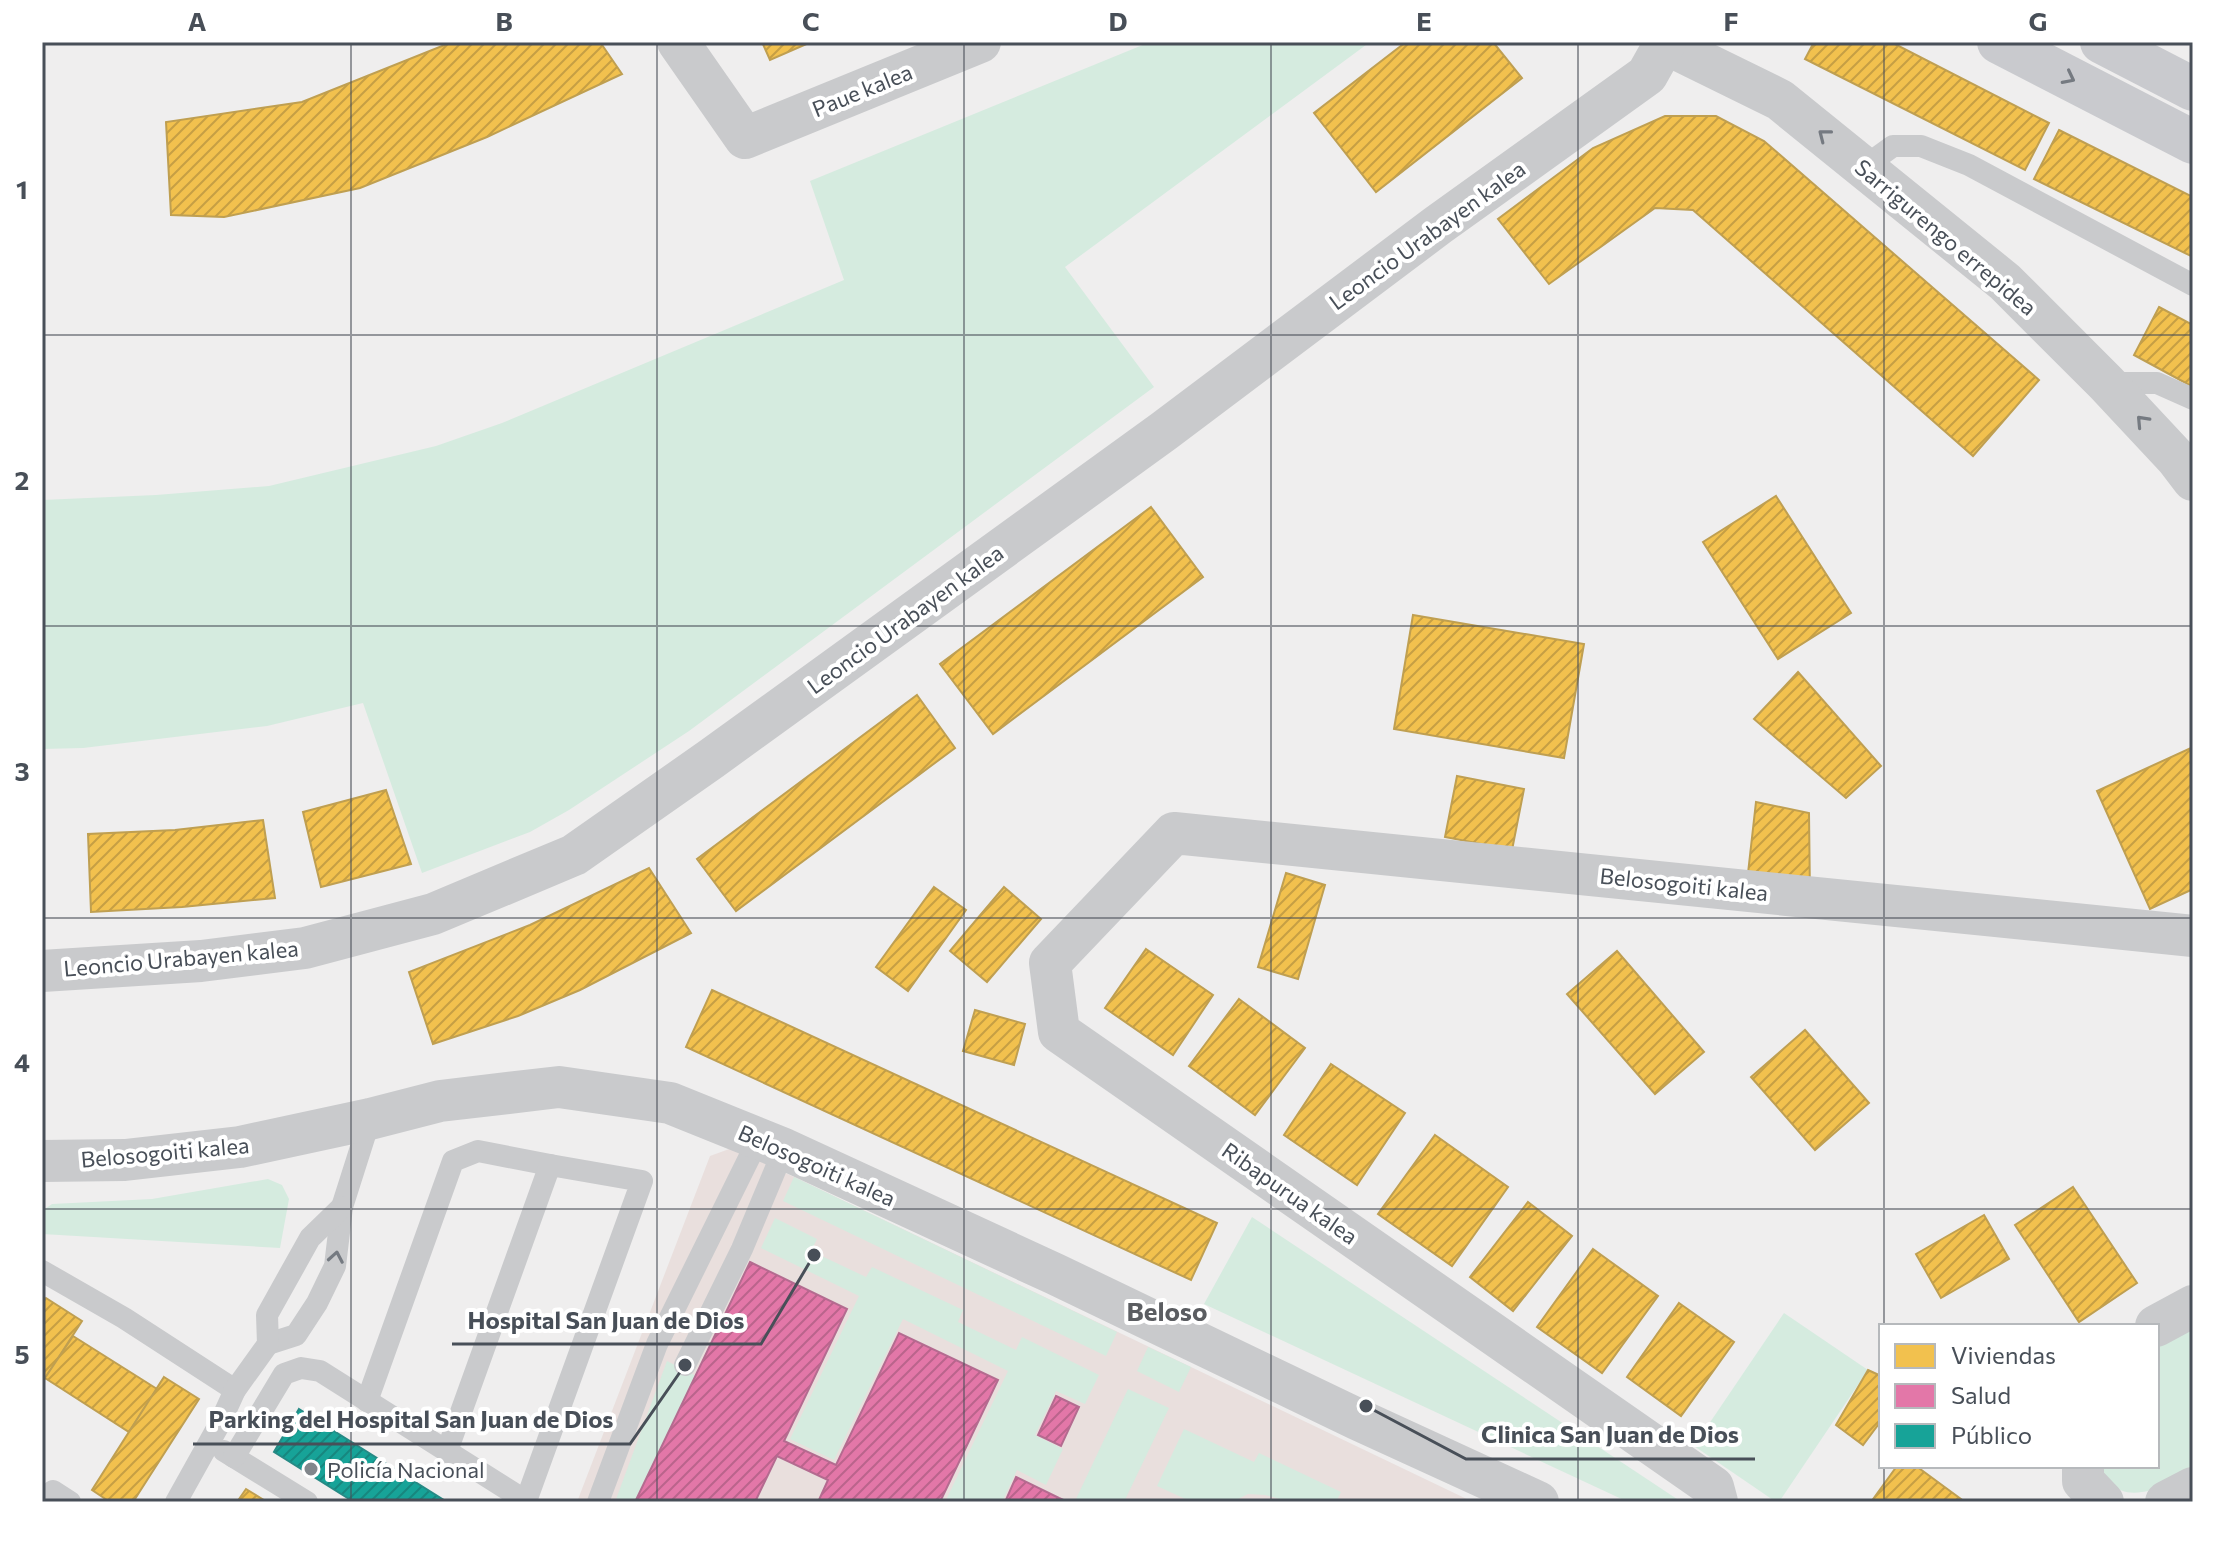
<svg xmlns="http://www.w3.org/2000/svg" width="2235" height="1544" font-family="Commissioner,sans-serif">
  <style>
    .medical { fill: #e9dfdd }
    .green { fill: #d5ebdf }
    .homes { fill: url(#homes-hatch); stroke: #bf9f51; stroke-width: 2 }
    .health { fill: url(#health-hatch); stroke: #b46b90; stroke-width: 2 }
    .public { fill: url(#public-hatch); stroke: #268a85; stroke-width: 2 }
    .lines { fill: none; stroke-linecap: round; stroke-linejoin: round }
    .lane { stroke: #c9cacc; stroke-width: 22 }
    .street { stroke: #c9cacc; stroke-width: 42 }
    .secondary { stroke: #c9cace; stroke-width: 44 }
    .oneway { stroke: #757a81 }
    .grid { fill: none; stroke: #484f58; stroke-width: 2; stroke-opacity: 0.55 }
    .poi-dot { fill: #82878c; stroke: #fff; stroke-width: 3 }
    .labels { text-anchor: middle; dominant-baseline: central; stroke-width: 8; stroke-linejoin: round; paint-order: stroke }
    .street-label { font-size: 22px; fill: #484f58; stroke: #fff }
    .poi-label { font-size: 22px; fill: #484f58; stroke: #fff; text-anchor: start }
    .quarter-label { font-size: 26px; font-weight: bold; fill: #5b5d61; stroke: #fff }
    .leader { fill: none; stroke: #484f58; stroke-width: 3 }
    .callout-dot { fill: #484f58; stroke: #fff; stroke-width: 3 }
    .callout-label { font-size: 24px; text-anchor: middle; font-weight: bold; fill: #484f58; stroke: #fff; stroke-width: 8; stroke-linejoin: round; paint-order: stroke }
    .neatline { fill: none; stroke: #484f58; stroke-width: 3 }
    .grid-label { font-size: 26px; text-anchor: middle; font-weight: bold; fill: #484f58 }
  </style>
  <defs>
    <pattern id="homes-hatch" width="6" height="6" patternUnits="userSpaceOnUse" patternTransform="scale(2)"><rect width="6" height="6" fill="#f2c14e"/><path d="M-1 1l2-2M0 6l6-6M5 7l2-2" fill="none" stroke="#c69f44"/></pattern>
    <pattern id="health-hatch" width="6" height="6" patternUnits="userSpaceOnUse" patternTransform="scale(2)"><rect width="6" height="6" fill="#e377a8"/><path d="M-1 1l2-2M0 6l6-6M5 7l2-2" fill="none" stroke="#ba648c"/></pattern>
    <pattern id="public-hatch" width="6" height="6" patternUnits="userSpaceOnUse" patternTransform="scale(2)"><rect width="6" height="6" fill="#17a398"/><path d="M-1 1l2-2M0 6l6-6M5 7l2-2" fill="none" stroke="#17877f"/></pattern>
  </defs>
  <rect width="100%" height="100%" fill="#efeeee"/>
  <!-- medical -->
  <path class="medical" d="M732 1148 794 1177 1473 1502H577L710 1156Z"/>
  <!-- green -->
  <g class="green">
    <path d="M1150 42H1370L1065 267 1154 387 689 731 569 810 530 832 422 873 363 703 267 726 83 748 42 749V500L156 495 269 486 436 446 502 423 844 280 810 181Z"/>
    <path d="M794 1177 1117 1332 1106 1356 783 1201Z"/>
    <path d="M268 1179 282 1185 289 1199 280 1248 42 1234V1211L52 1204 152 1199Z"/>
    <path d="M1252 1217 1680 1501 1679 1502H1628L1204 1304Z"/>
    <path d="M775 1218 817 1239 811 1251 866 1277 872 1267 963 1310 958 1322 1016 1350 1022 1337 1099 1375 1085 1404 1056 1391 1035 1435 1063 1449 1046 1485 1017 1470 1002 1502H945L1008 1371 903 1319 834 1460 790 1439 859 1296 761 1248Z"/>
    <path d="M1784 1313 1868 1370 1779 1502H1776L1694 1446Z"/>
    <path d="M2193 1321V1471C2169 1482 2133 1507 2109 1482 2105 1478 2102 1471 2098 1466H2157V1340Z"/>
    <path d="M1148 1347 1191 1367 1179 1392 1137 1371Z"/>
    <path d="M667 1361 696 1376 635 1502H615Z"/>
    <path d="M1128 1389 1169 1408 1124 1502H1082L1076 1499Z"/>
    <path d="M1184 1429 1254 1462 1259 1453 1341 1492 1336 1502H1282L1280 1499 1265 1495 1248 1494 1232 1502H1192L1157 1486Z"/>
  </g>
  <!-- homes -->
  <g class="homes">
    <path d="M452 42H600L622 74 487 137 360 188 224 217 171 215 166 122 302 102Z"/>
    <path d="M762 42H811L770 60Z"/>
    <path d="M1406 42H1493L1522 78 1376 192 1314 113Z"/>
    <path d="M1814 42H1891L2049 123 2025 170 1805 59Z"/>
    <path d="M1665 116H1716L1764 141 2039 380 1973 456 1693 210 1655 208 1549 284 1498 219 1593 148Z"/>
    <path d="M2059 130 2193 197V257L2034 179Z"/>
    <path d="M2159 307 2193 325V387L2134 355Z"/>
    <path d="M1776 496 1851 613 1778 659 1703 542Z"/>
    <path d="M1151 507 1203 577 993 734 940 664Z"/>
    <path d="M1413 615 1584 644 1564 758 1394 729Z"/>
    <path d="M1798 672 1881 766 1846 798 1754 719Z"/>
    <path d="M917 695 955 748 736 911 697 859Z"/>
    <path d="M2193 747V889L2150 909 2097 791Z"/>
    <path d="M1457 776 1524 789 1512 850 1445 837Z"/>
    <path d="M386 790 411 864 321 887 303 812Z"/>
    <path d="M1756 802 1809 813 1810 897 1746 891Z"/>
    <path d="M263 820 275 898 182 907 91 912 88 834 175 830Z"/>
    <path d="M649 868 691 933 580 990 518 1016 433 1044 409 972 530 925Z"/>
    <path d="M1286 873 1325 885 1298 979 1258 967Z"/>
    <path d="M934 887 966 910 908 991 876 967Z"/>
    <path d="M1004 887 1041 919 987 982 950 951Z"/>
    <path d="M1146 949 1213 995 1173 1055 1105 1008Z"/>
    <path d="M1617 951 1704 1052 1655 1094 1567 994Z"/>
    <path d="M712 990 1217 1223 1191 1280 686 1047Z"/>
    <path d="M1239 999 1305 1048 1255 1115 1189 1066Z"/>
    <path d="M975 1010 1025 1024 1014 1065 963 1051Z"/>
    <path d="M1805 1030 1869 1103 1815 1150 1751 1077Z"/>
    <path d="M1331 1064 1405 1113 1357 1185 1284 1135Z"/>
    <path d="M1435 1135 1508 1187 1452 1266 1378 1214Z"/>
    <path d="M2073 1187 2137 1283 2079 1322 2015 1225Z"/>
    <path d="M1528 1202 1572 1236 1513 1311 1470 1277Z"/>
    <path d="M1984 1215 2009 1259 1941 1298 1916 1254Z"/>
    <path d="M1593 1249 1658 1296 1602 1373 1537 1327Z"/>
    <path d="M46 1298 82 1321 42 1383V1304Z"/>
    <path d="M1679 1303 1734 1342 1681 1416 1627 1377Z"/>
    <path d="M73 1336 157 1389 129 1432 45 1378Z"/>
    <path d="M1868 1370 1881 1376V1421L1863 1445 1836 1425Z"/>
    <path d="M164 1377 199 1399 133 1502H110L92 1490Z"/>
    <path d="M1897 1466H1916L1965 1502H1871Z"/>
    <path d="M246 1489 267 1502H237Z"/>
  </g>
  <!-- health -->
  <g class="health">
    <path d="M750 1262 847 1309 784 1441 836 1465 899 1333 998 1380 940 1502H818L828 1480 777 1456 755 1502H635Z"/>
    <path d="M1056 1396 1079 1407 1061 1446 1038 1435Z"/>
    <path d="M1016 1477 1059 1498 1068 1502H1005Z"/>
  </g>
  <!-- public -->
  <path class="public" d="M299 1409 447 1502H354L274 1452Z"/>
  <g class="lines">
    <!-- lane -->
    <g class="lane">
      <path d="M1864 167 1893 146H1921L1969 165 2193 285"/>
      <path d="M2106 383H2157L2193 399"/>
      <path d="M42 1271 124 1318 235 1390"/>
      <path d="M268 1344 296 1335 317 1303 335 1266 342 1207 370 1119"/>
      <path d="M685 1365 742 1249 784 1149"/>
      <path d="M367 1401 453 1161 478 1151 550 1165"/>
      <path d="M224 1451 307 1502"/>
      <path d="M234 1457 284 1374 301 1368 320 1371 526 1501 642 1181 550 1165 447 1451"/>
      <path d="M53 1491 70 1502"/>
      <path d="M176 1502 220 1423 235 1390 268 1344 267 1315 310 1238 342 1207"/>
      <path d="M598 1502 657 1344 759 1138"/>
    </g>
    <!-- street -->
    <g class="street">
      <path d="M678 42 745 138 980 42"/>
      <path d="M1662 42 1780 100 2005 282 2106 383 2177 459 2193 480"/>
      <path d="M42 971 201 961 305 948 433 914 574 855 711 759 1164 431 1438 225 1647 75 1665 43"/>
      <path d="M42 1161 125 1160 240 1147 370 1119 440 1101 559 1087 670 1103 784 1149 1055 1274 1357 1419 1538 1502"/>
      <path d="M2156 1326 2193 1306"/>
      <path d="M2083 1466V1481L2103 1502"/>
      <path d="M1717 1502 1713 1487 1059 1032 1050 963 1174 833 2193 936"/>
      <path d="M2166 1502 2193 1488"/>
    </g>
    <!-- secondary -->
    <g class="secondary">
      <path d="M1999 42 2193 142"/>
      <path d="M2102 42 2193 89"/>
    </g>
  </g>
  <!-- one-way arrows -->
  <defs><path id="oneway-chevron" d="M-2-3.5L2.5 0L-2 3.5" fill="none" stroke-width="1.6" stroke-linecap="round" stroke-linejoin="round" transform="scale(2)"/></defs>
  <g class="oneway">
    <use href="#oneway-chevron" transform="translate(2069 78) rotate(27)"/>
    <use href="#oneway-chevron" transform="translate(1824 135) rotate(-142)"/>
    <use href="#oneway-chevron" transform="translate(2142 421) rotate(-133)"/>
    <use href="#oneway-chevron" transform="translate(336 1257) rotate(-80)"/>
  </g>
  <!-- grid -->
  <path class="grid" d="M351 42V1502M657 42V1502M964 42V1502M1271 42V1502M1578 42V1502M1884 42V1326M42 335H2193M42 626H2193M42 918H2193M42 1209H2193M1884 1466V1502"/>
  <!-- markers -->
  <circle class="poi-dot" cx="311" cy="1469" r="8"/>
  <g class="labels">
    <!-- street labels -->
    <g class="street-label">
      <text transform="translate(862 90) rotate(-22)">Paue kalea</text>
      <text transform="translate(1427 235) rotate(-36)">Leoncio Urabayen kalea</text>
      <text transform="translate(1946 237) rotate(40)">Sarrigurengo errepidea</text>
      <text transform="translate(905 619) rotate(-36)">Leoncio Urabayen kalea</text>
      <text transform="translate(1684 884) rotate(6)">Belosogoiti kalea</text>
      <text transform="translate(181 958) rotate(-5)">Leoncio Urabayen kalea</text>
      <text transform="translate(165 1152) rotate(-5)">Belosogoiti kalea</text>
      <text transform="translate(817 1165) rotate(24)">Belosogoiti kalea</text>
      <text transform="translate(1290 1193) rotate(35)">Ribapurua kalea</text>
    </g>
    <!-- poi labels -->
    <g class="poi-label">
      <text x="327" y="1469">Policía Nacional</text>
    </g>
    <!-- quarter labels -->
    <g class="quarter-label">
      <text x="1167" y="1310">Beloso</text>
    </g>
  </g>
  <!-- callouts -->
  <path class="leader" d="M814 1255L761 1344H452M685 1365L630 1444H193M1366 1406L1466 1459H1755"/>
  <g class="callout-dot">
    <circle cx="814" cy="1255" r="8"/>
    <circle cx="685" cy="1365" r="8"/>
    <circle cx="1366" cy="1406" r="8"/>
  </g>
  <g class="callout-label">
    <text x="606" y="1329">Hospital San Juan de Dios</text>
    <text x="411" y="1428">Parking del Hospital San Juan de Dios</text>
    <text x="1610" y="1443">Clinica San Juan de Dios</text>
  </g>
  <!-- border -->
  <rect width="2235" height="1544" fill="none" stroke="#ffffff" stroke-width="88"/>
  <!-- legend -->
  <rect x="1879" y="1324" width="280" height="144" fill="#ffffff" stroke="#b6b9bc" stroke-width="2"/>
  <rect x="1895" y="1344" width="40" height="24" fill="#f2c14e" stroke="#b6b9bc" stroke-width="2"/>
  <text x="1951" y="1364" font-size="24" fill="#484f58">Viviendas</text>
  <rect x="1895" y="1384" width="40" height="24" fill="#e377a8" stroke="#b6b9bc" stroke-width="2"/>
  <text x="1951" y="1404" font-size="24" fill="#484f58">Salud</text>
  <rect x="1895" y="1424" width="40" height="24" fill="#17a398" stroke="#b6b9bc" stroke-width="2"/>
  <text x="1951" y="1444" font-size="24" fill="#484f58">Público</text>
  <rect x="44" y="44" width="2147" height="1456" class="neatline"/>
  <g class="grid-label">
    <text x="197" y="31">A</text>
    <text x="504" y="31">B</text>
    <text x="811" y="31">C</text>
    <text x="1118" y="31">D</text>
    <text x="1424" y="31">E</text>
    <text x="1731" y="31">F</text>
    <text x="2038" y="31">G</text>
    <text x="22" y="199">1</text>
    <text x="22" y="490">2</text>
    <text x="22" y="781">3</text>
    <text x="22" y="1072">4</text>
    <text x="22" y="1364">5</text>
  </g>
</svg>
